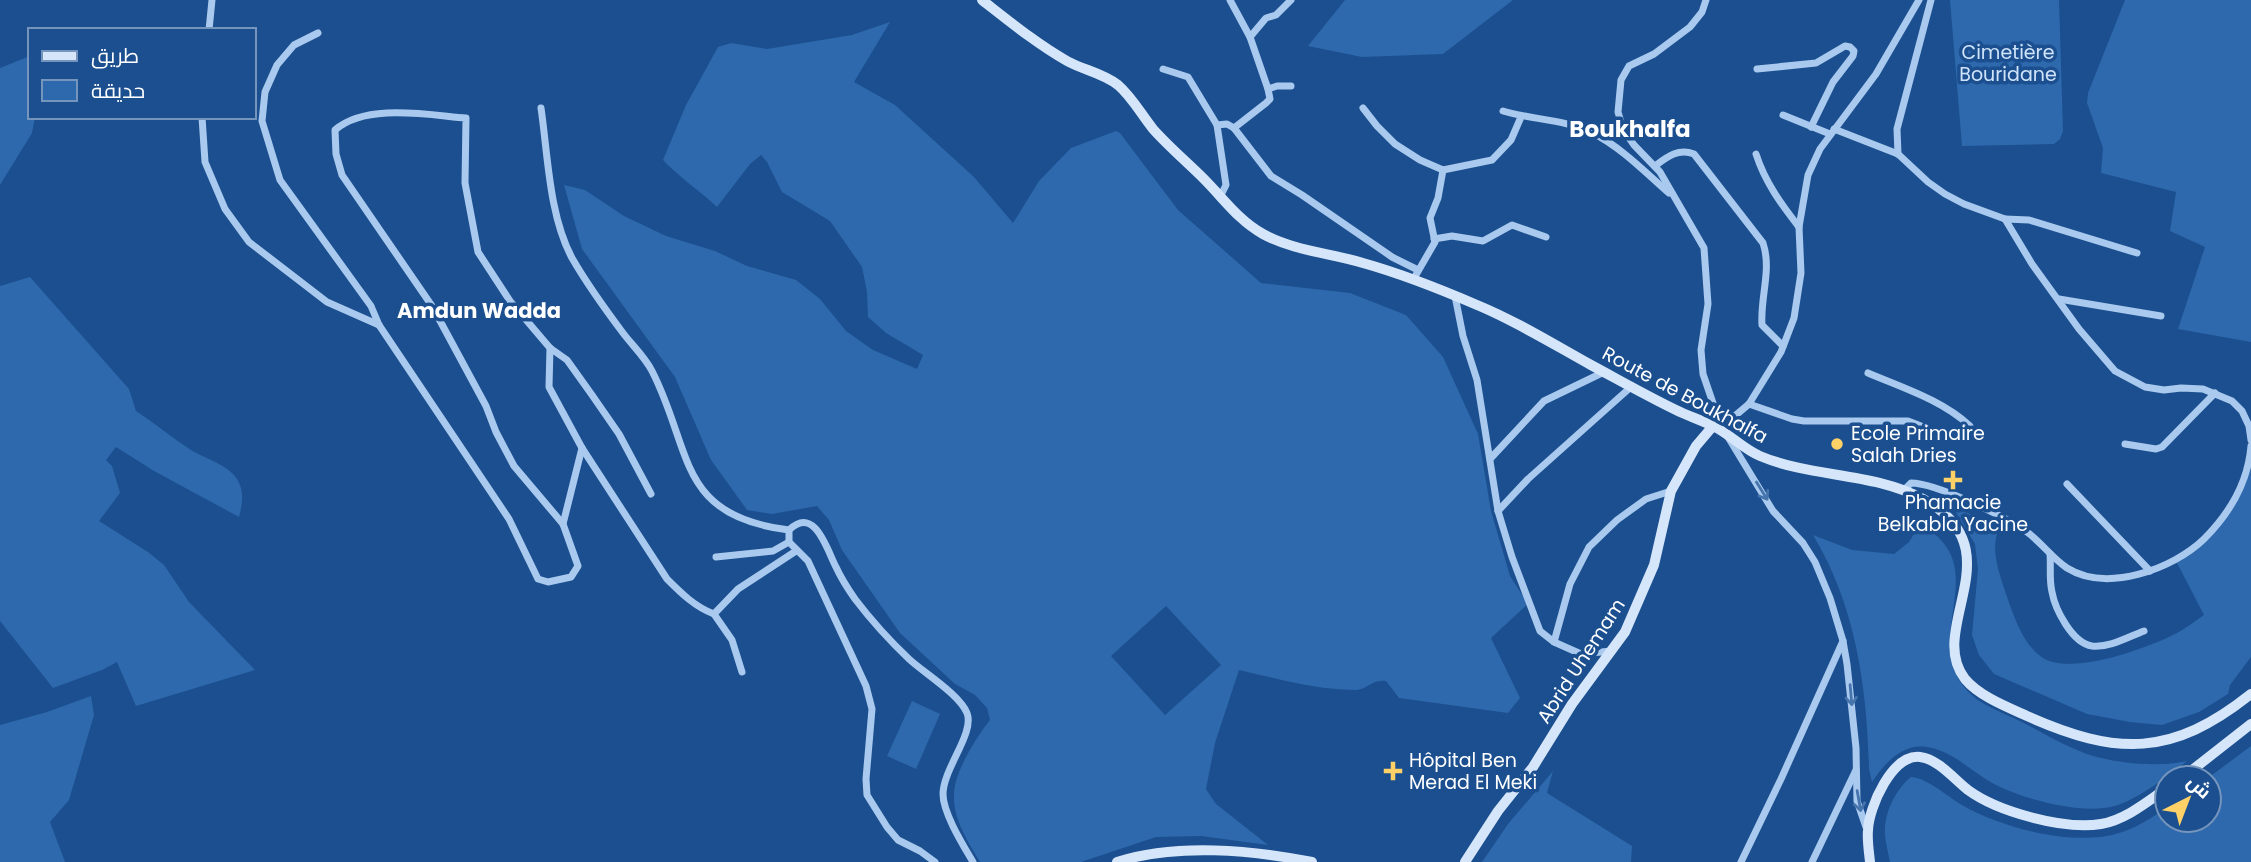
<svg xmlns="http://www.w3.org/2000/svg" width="2251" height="862" font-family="Poppins,Cairo,sans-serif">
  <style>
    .green { fill: #2e69ad; fill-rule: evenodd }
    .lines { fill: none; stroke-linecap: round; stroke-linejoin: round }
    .street { stroke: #a9c9ee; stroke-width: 7 }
    .secondary { stroke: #d6e6fa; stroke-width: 10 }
    .oneway { stroke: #4674ac }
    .poi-dot { fill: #ffd166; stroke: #1b4f8f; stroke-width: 2.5 }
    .labels { text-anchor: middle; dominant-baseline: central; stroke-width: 7; stroke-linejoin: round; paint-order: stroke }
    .park-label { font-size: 19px; fill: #cfe3fa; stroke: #1b4f8f }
    .street-label { font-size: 19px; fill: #fff; stroke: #1b4f8f }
    .poi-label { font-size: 19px; fill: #fff; stroke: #1b4f8f; text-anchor: start }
    .neighbourhood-label { font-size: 21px; font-weight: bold; fill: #fff; stroke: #1b4f8f }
    .quarter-label { font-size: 23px; font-weight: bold; fill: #fff; stroke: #1b4f8f }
  </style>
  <rect width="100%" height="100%" fill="#1b4f8f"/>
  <!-- green -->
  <g class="green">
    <path d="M1345 0H1513L1443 54 1362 57 1308 46Z"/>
    <path d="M1950 0H2059L2063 131 2060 139 2054 144 1962 146Z"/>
    <path d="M2125 0H2251V342L2178 329 2205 247 2170 231 2176 192 2101 173 2103 148 2087 103 2088 93Z"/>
    <path d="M890 22 854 82 895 105 974 177 1013 223 1039 181 1071 148 1116 131 1120 133 1178 210 1261 283 1350 293 1406 315 1443 357 1478 434 1491 511 1510 576 1528 604 1491 638 1520 698 1508 713 1399 698 1386 681C1371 679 1368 690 1355 690 1316 690 1278 679 1239 670L1215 743 1206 789 1216 804 1268 845 1201 836 1156 837 1081 862H980C968 842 953 819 954 795 954 772 976 738 990 720L987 708 975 695 955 684 900 633 842 550 829 520 817 506 772 514 747 510 711 460 675 377 582 249 564 185 585 190 624 216 666 236 715 251 747 266 796 280 820 299 846 331 873 350 917 369 923 355 886 333 868 317 867 292 862 267 830 221 782 192 767 162 761 155 750 164 717 207C699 190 680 178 663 160L686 105 718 47 731 43 767 49 852 35ZM1166 606 1221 665 1165 715 1111 656Z"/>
    <path d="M30 56V117H35L32 133 0 185V68Z"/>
    <path d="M30 277 129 389 136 411C155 423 172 438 191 450 206 459 227 464 237 479 245 491 242 505 239 517L154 471 116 447 106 460 112 466 120 493 99 521 148 552 164 565 189 602 255 670 136 706 117 662 102 670 53 688 0 621V286Z"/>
    <path d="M2251 446V657L2230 685 2228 694 2199 712 2162 725 2130 722 2087 714 1994 674 1979 655 1972 635 1978 569 1975 544 1952 506 2000 527C1989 547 1999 572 2006 594 2014 616 2022 644 2043 658 2072 676 2148 648 2177 633 2186 628 2195 621 2204 615L2176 561 2195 547 2234 501Z"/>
    <path d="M1920 524C1989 563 1933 620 1956 674 1960 684 1971 696 1981 702 1994 710 2010 716 2024 723 2047 735 2071 750 2097 757 2124 764 2160 767 2187 761 2169 776 2138 799 2115 806 2082 815 2026 800 1996 785 1972 773 1954 751 1927 747 1902 743 1884 764 1872 782L1869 769C1867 688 1856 606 1813 535L1852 550 1894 554 1909 542Z"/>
    <path d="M91 696 94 715 69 800 50 822 65 862H0V725L47 712Z"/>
    <path d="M912 701 940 714 916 769 887 756Z"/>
    <path d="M2251 746V862H1890C1888 851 1884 838 1885 828 1886 809 1897 788 1911 777 1926 777 1948 797 1962 805 2001 828 2075 847 2119 833 2137 828 2152 817 2167 808V820H2209L2208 778Z"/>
    <path d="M1553 771 1547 793 1632 846 1631 862H1482L1508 824Z"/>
  </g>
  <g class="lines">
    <!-- street -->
    <g class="street">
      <path d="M1230 0 1250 37 1268 89"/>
      <path d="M1706 0 1702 12 1690 27 1654 54 1629 66 1621 80 1618 112 1623 129 1634 145 1660 172 1704 248 1708 304 1701 350 1703 374 1715 409 1713 426 1736 415 1749 404 1781 352 1794 318 1801 273 1799 227 1808 175 1820 149 1876 74 1919 0"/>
      <path d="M209 30 212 0"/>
      <path d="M318 33 294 45 277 65 265 92 262 121 280 180 371 306 379 325 509 519 538 579 548 582 571 577 578 566 563 524 582 448"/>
      <path d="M1250 37 1266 18 1276 15 1291 0"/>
      <path d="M1163 69 1188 77 1217 125"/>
      <path d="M1757 69 1816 63 1845 46 1850 47 1854 51 1853 56 1833 82 1811 127"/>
      <path d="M541 108C548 156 549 215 572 258 587 284 605 309 623 333 632 345 645 357 652 371 693 451 676 516 789 530"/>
      <path d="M1363 108 1377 126 1395 144 1420 160 1443 170 1492 160 1511 140 1521 117"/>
      <path d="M1503 111C1532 120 1565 119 1593 133 1622 148 1645 172 1669 193"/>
      <path d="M1783 115 1830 134"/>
      <path d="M202 117 205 162 225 209 249 242 327 302 379 325"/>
      <path d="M1234 128 1266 103 1270 99 1268 89 1277 86H1291"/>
      <path d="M1834 129 1898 154 1928 182 1945 194 1964 204 2005 219 2032 264 2079 329 2115 371 2145 387 2164 390 2181 388 2203 389 2232 401 2242 411 2249 426 2251 440"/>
      <path d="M1756 154C1765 182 1781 204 1799 227"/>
      <path d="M1898 154 1897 129 1931 0"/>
      <path d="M1655 166C1667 157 1678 148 1694 154L1763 243C1772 270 1760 297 1762 325L1783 346"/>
      <path d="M1220 197 1226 185 1217 125 1227 124 1234 128 1271 176 1302 195 1392 257 1418 270"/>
      <path d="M2005 219 2029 220 2137 253"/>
      <path d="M1434 239 1452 236 1483 241 1512 225 1546 237"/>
      <path d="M1413 280 1435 242 1430 218 1438 198 1443 170"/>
      <path d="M1455 296 1463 336 1477 380 1498 511 1512 557 1540 631 1554 642 1581 654 1611 651"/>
      <path d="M2059 299 2161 316"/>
      <path d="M550 348 549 387 582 448 667 579C681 593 695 607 714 614L738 589 796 551"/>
      <path d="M1749 404 1792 419 1804 421H1908L1934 431 1950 434 1971 429 1970 426C1942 400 1903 388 1868 373"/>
      <path d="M1728 437 1773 511 1803 543 1815 562 1830 598 1843 641 1847 664 1856 748 1857 801 1866 827"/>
      <path d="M2125 444 2156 449 2162 447 2215 393"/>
      <path d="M1490 459 1544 401 1604 372"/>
      <path d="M2067 484 2150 571"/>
      <path d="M1904 490 1911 483C1936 483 2006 517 2027 532 2042 543 2052 558 2067 568 2107 593 2173 569 2204 539 2229 514 2248 482 2251 446"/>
      <path d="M1498 511 1528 479 1632 386"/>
      <path d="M563 524 514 466 496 432 486 406 432 306 342 175 336 154 335 130C366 103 428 115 466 118L465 183 478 252 510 301 550 348 567 360 592 395 619 434 651 494"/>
      <path d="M2050 554C2051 566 2049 580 2052 592 2055 609 2072 643 2092 646 2109 648 2128 637 2144 631"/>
      <path d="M716 557 773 551 789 542"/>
      <path d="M714 614 732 640 742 672"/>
      <path d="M1554 642 1570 584 1589 547 1617 520 1646 499 1671 491"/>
      <path d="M935 862 920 851 898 840 887 827 867 795 866 779 872 709 866 686 808 561 789 542V530C815 505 827 550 836 567 841 578 848 589 855 599 871 620 889 640 909 659 924 673 959 694 967 713 975 733 943 769 943 794 943 813 963 845 973 862"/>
      <path d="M1741 862 1781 779 1843 641"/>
      <path d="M1812 862 1856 770"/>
    </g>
    <!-- secondary -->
    <g class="secondary">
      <path d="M982 0C1009 21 1037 44 1067 61 1083 70 1103 73 1118 85 1132 97 1141 114 1153 129 1169 147 1187 162 1204 179 1223 198 1239 221 1263 234 1294 251 1331 253 1363 263 1402 274 1440 289 1477 305 1516 321 1553 344 1591 365 1619 380 1647 396 1676 410 1688 416 1701 420 1713 426 1730 434 1743 449 1760 456 1812 478 1873 472 1923 499 2017 550 1925 628 1965 679 1979 696 2007 707 2027 716 2117 756 2172 757 2251 694"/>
      <path d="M2182 778 2251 724"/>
      <path d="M1117 862C1176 843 1252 850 1312 862"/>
      <path d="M1465 862 1498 811 1533 767 1572 704 1625 632 1654 565 1671 491 1696 446 1713 426"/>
      <path d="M1870 862C1869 852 1867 840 1868 830 1869 807 1892 754 1920 757 1938 759 1954 779 1968 790 1998 812 2064 830 2101 824 2125 820 2147 802 2167 788"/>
    </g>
  </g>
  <!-- one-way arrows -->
  <defs><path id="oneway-shaft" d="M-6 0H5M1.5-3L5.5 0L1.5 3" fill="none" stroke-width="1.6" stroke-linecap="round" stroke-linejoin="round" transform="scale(1.75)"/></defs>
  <g class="oneway">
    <use href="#oneway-shaft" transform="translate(1762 491) rotate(58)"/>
    <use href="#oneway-shaft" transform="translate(1851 695) rotate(85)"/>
    <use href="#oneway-shaft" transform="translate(1859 801) rotate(80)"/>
  </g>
  <!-- markers -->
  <g class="poi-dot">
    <circle cx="1837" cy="444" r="7"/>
    <path d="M1949.5 469.5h7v7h7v7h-7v7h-7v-7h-7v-7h7z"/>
    <path d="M1389.5 760.5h7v7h7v7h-7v7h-7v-7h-7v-7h7z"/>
  </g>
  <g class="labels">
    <!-- park labels -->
    <g class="park-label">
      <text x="2008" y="52">Cimetière<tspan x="2008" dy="22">Bouridane</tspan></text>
    </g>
    <!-- street labels -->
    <g class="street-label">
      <text transform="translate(1685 395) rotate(28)">Route de Boukhalfa</text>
      <text transform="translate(1581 661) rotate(-57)">Abrid Uhemam</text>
    </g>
    <!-- poi labels -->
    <g class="poi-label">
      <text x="1851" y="433">Ecole Primaire<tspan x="1851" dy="22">Salah Dries</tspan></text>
      <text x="1953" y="502" text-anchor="middle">Phamacie<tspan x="1953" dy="22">Belkabla Yacine</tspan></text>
      <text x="1409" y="760">Hôpital Ben<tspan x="1409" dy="22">Merad El Meki</tspan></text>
    </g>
    <!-- neighbourhood labels -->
    <g class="neighbourhood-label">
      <text x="479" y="310">Amdun Wadda</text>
    </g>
    <!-- quarter labels -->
    <g class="quarter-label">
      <text x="1630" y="129">Boukhalfa</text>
    </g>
  </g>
  <!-- legend -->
  <rect x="28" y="28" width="228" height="91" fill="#1b4f8f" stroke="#7695bc" stroke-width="2"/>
  <rect x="42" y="51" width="35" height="10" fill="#d6e6fa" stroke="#7695bc" stroke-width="2"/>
  <text x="91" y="63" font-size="21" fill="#ffffff">طريق</text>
  <rect x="42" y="80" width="35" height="21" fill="#2e69ad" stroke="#7695bc" stroke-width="2"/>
  <text x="91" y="98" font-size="21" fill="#ffffff">حديقة</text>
  <!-- north arrow -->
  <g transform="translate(2188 799) rotate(42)"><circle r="33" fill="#1b4f8f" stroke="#7695bc" stroke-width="2"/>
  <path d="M0-5L12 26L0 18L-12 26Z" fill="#ffd166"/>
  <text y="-10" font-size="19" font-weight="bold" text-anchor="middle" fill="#ffffff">ش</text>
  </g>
</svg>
